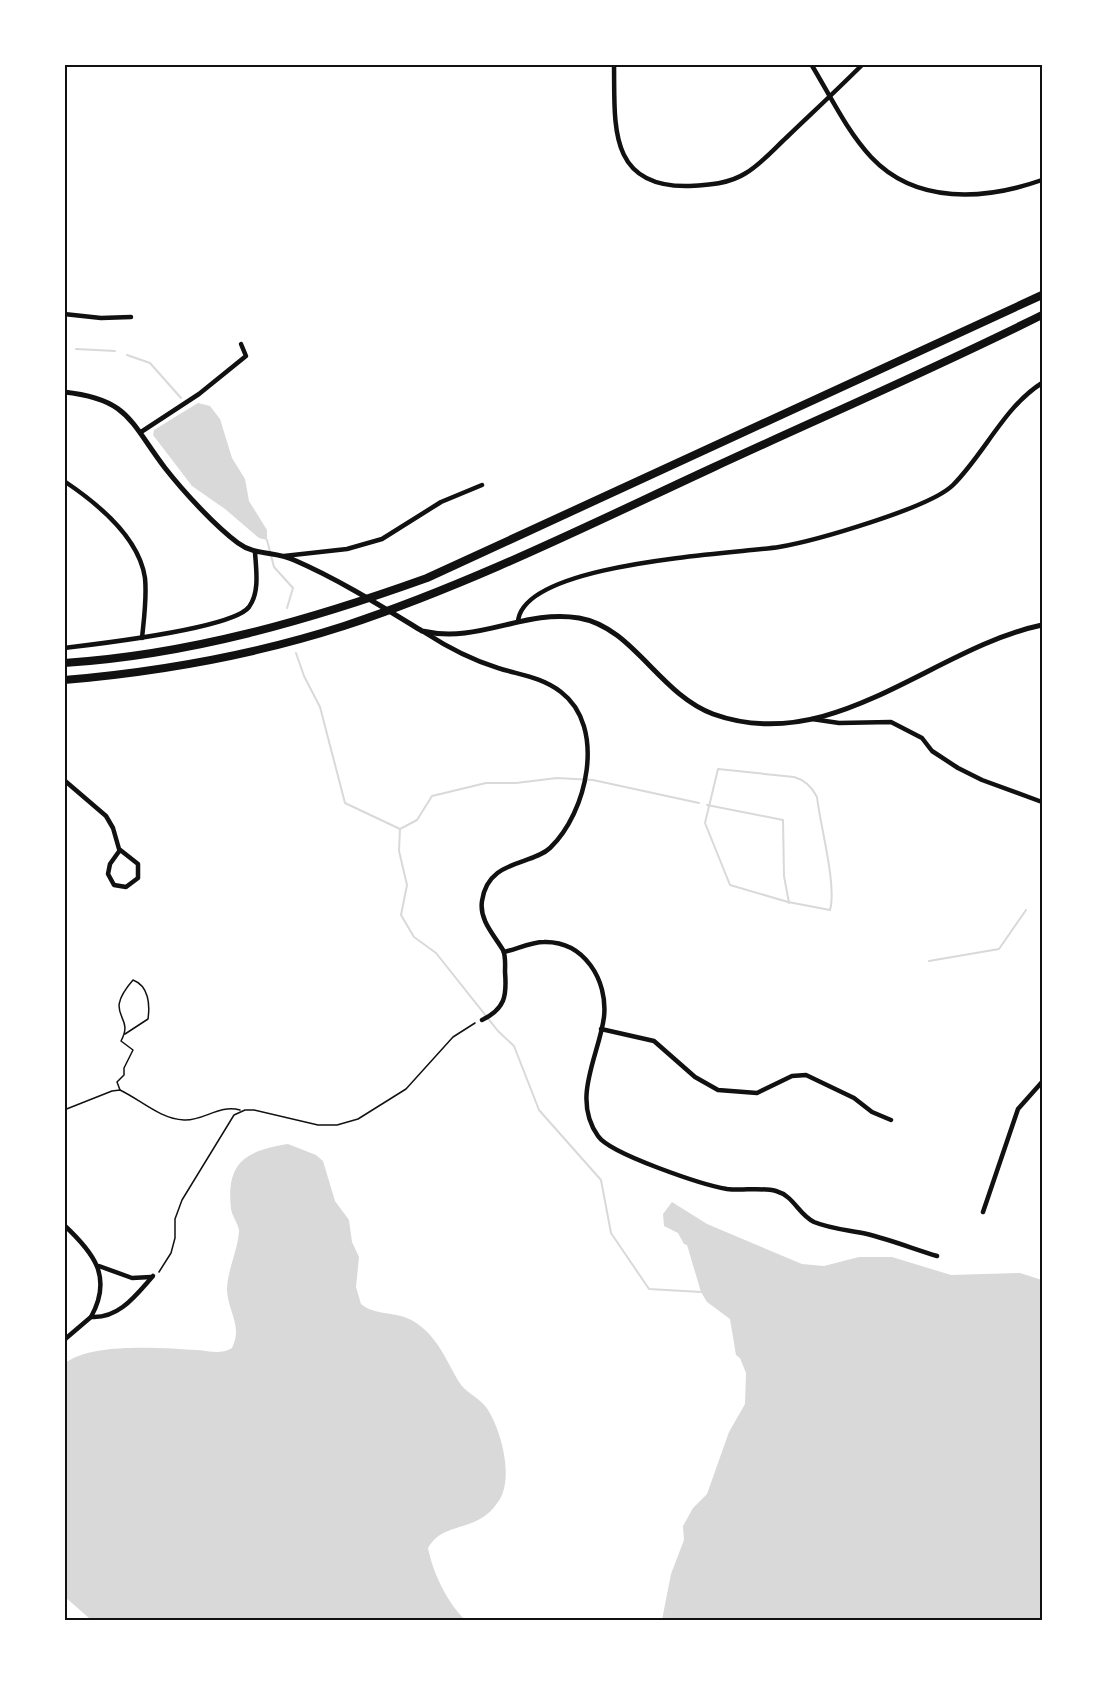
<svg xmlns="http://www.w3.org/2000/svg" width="1107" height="1685" font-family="Cabin,sans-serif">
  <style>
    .water { fill: #d9d9d9 }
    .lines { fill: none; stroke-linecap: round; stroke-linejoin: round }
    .stream { stroke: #d9d9d9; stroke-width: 2 }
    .path { stroke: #111; stroke-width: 1.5 }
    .minor { stroke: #111; stroke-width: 4.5 }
    .tertiary { stroke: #111; stroke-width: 5 }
    .motorway { stroke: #111; stroke-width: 8 }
    .neatline { fill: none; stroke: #111; stroke-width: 2 }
  </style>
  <rect width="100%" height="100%" fill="#fff"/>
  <!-- water -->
  <g class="water">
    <path d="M198 403 210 406 220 419 232 458 245 479 249 501 267 530V540L259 538 225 509 192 486 153 435 154 430Z"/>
    <path d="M288 1144 316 1155 323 1161 335 1201 349 1220 352 1242 359 1257 356 1287 361 1304C375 1316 397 1311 413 1321 437 1335 446 1360 459 1382 465 1392 478 1397 486 1407 501 1428 515 1479 498 1502 477 1534 444 1520 428 1548 433 1573 447 1602 465 1620H98L89 1618 65 1597V1363C93 1342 163 1348 197 1350 210 1351 220 1355 232 1348 243 1326 228 1312 227 1290 227 1271 238 1250 239 1231 239 1225 232 1216 231 1209 226 1162 245 1151 288 1144Z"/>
    <path d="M672 1202 707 1224 802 1264 824 1266 859 1257H892L951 1275 1020 1273 1042 1280V1620H662L671 1574 684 1540 683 1526 693 1508 707 1494 729 1432 745 1404 746 1373 740 1358 736 1355 730 1319 707 1302 701 1292 687 1245 684 1244 678 1233 664 1226 663 1214Z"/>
  </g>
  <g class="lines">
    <!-- stream -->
    <g class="stream">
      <path d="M76 349 115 351"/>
      <path d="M127 355 150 363 181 398"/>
      <path d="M267 540 274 567 293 588 287 608"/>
      <path d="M296 653 304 676 320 707 345 803 400 829 399 851 407 885 401 915 414 937 436 953 498 1031 514 1046 539 1110 601 1180 611 1233 649 1289 701 1292"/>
      <path d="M718 769 794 777C805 780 812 787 817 797 820 825 837 885 830 910L788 902 730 885 705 823Z"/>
      <path d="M707 805 783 820 784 876 789 903"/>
      <path d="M400 829 417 820 432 796 486 783H516L557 778 593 780 699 803"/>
      <path d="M929 961 999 949 1026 910"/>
    </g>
    <!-- path -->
    <g class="path">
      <path d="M120 1090 117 1082 124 1075V1068L133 1050 121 1041C136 1014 101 1017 133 980 149 986 150 1005 148 1019L125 1034"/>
      <path d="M64 1110 112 1091 120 1090C141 1100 160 1119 184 1120 204 1121 219 1104 240 1110"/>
      <path d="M159 1272 171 1253 175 1238V1219L182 1200 234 1115 245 1110H254L318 1125H337L358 1119 406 1089 453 1037 475 1023"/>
    </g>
    <!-- minor -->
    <g class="minor">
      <path d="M614 64C615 124 607 188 689 186 708 185 729 184 746 173 761 164 774 149 787 137 812 113 838 89 863 64"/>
      <path d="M811 64C830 95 846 130 871 157 916 205 985 200 1042 180"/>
      <path d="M64 314 101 318 131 317"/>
      <path d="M141 432 199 394 246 356 241 344"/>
      <path d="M64 481C97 503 139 537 145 578 147 598 144 618 142 638"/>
      <path d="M284 556 347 549 382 539 441 502 482 485"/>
      <path d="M518 622C522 562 734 554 779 547 814 541 930 508 953 485 985 453 1004 407 1042 383"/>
      <path d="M424 632C447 647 472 660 498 668 520 675 542 677 561 692 607 727 587 813 550 848 531 866 488 859 482 901 479 920 494 935 503 950 506 957 505 965 505 972 507 996 505 1009 482 1020"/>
      <path d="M64 648C97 644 232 629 249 607 260 592 256 569 255 552"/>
      <path d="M812 719 839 723 891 722 922 738 932 751 958 768 982 780 1042 802"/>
      <path d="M64 780 106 816 113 828 119 849 138 864V878L126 887 114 885 108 874 110 864 120 850"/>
      <path d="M504 952C517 949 531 942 544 942 584 941 608 980 604 1017 599 1056 571 1098 598 1136 610 1154 703 1185 727 1189 742 1191 761 1187 776 1191 794 1196 798 1214 814 1222 831 1229 849 1230 867 1234 891 1240 914 1249 937 1256"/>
      <path d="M601 1029 654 1041 695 1077 718 1090 757 1093 792 1076 806 1075 854 1098 872 1112 891 1120"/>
      <path d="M983 1212 1018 1109 1042 1082"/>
      <path d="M64 1225C94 1253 113 1277 91 1317"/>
      <path d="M99 1266 132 1278 151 1277"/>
      <path d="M64 1340 91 1317C119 1319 136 1295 153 1276"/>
    </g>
    <!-- tertiary -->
    <path class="tertiary" d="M64 392C129 399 130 422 165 468 183 491 215 526 238 543 255 556 275 551 294 560 338 579 381 606 422 631 480 644 523 609 579 618 633 627 659 694 713 714 832 757 933 648 1042 625"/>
    <!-- motorway -->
    <g class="motorway">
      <path d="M64 663C189 655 310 620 427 578L1042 295"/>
      <path d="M64 680C158 672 254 655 344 626 471 584 591 524 712 468 822 417 934 369 1042 315"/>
    </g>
  </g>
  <!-- border -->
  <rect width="1107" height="1685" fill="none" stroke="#ffffff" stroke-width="132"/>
  <rect x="66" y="66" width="975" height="1553" class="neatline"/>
</svg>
